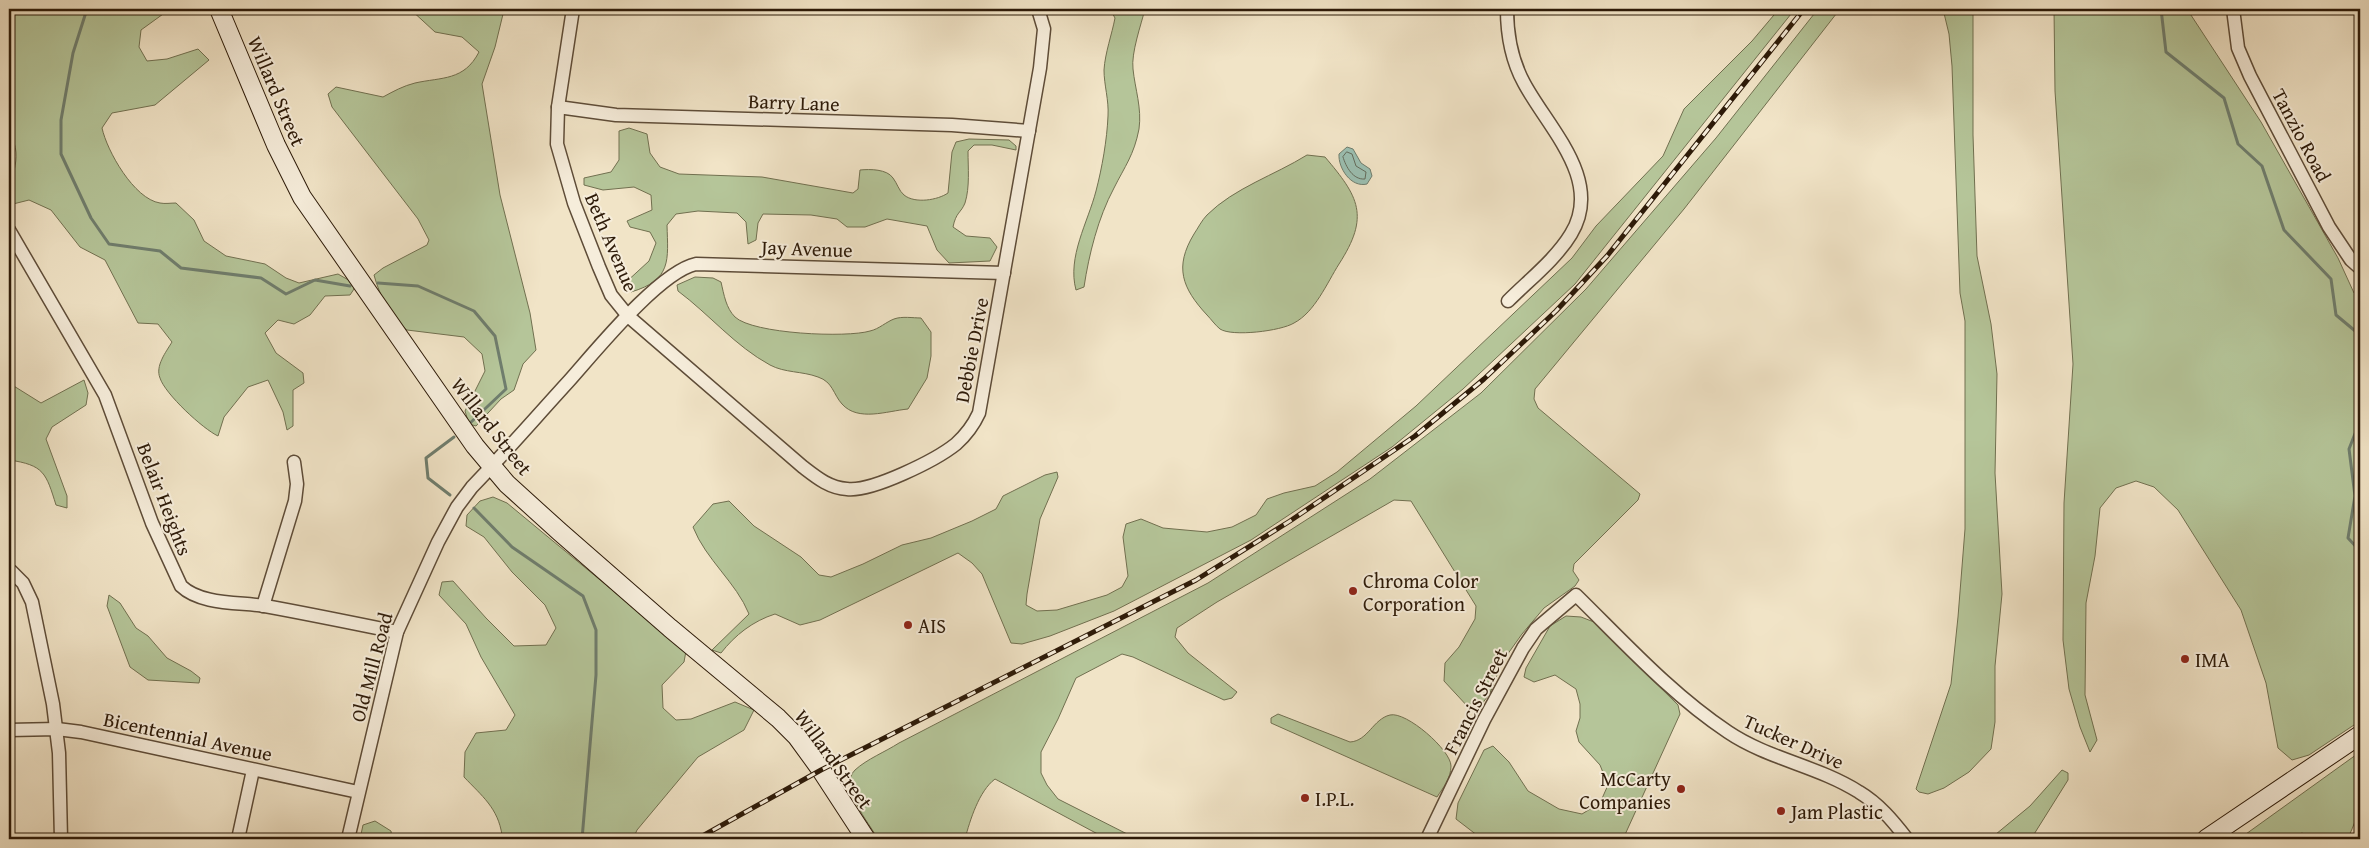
<svg xmlns="http://www.w3.org/2000/svg" width="2369" height="848" font-family="'Gentium Book Plus',serif">
  <style>
    .green { fill: #b5c599; stroke: #717050 }
    .water { fill: #9bbfb1; stroke: #6f7d6d }
    .lines { fill: none; stroke-linecap: round; stroke-linejoin: round }
    .shore { stroke: #646c5c; stroke-width: 1 }
    .stream { stroke: #6f7d6d; stroke-width: 3 }
    .street-casing { stroke: #5e4c38; stroke-width: 15 }
    .secondary-casing { stroke: #2d1a08; stroke-width: 20 }
    .street { stroke: #f6eddb; stroke-width: 12 }
    .secondary { stroke: #f6eddb; stroke-width: 18 }
    .rail-casing { stroke: #2d1a08; stroke-width: 5 }
    .rail { stroke: #f6eddb; stroke-width: 3; stroke-dasharray: 9; stroke-linecap: butt }
    .poi-dot { fill: #8f2418; stroke: #f6eddb; stroke-width: 2 }
    .labels { text-anchor: middle; dominant-baseline: central; stroke-width: 4; stroke-linejoin: round; paint-order: stroke }
    .street-label { font-size: 20px; fill: #2d1a08; stroke: #f6eddb }
    .poi-label { font-size: 20px; fill: #2d1a08; stroke: #f6eddb; text-anchor: start }
  </style>
  <rect width="100%" height="100%" fill="#f1e4c7"/>
  <filter id="stains"><feTurbulence type="fractalNoise" baseFrequency=".004" numOctaves="4"/><feColorMatrix values="0 0 0 0 .2 0 0 0 0 .09 0 0 0 0 .02 0 0 0 .5 -.17"/></filter>
  <radialGradient id="worn" r=".72"><stop offset=".6" stop-color="#630" stop-opacity="0"/><stop offset="1" stop-color="#630" stop-opacity=".3"/></radialGradient>
  <!-- green -->
  <g class="green">
    <path d="M9 9 36 11V9H170L141 30 139 47 147 61 167 59 198 49 209 60 155 105 112 113 102 128C107 151 134 199 160 203 165 204 171 203 176 203L194 220 204 241 226 256 265 264 286 278 299 283 338 274 352 282 354 289 350 295 325 296 310 315 294 324 278 320 265 333 276 353 303 373 304 383 293 390V426L287 430 283 412 268 380 248 387 224 417 218 436C203 429 165 394 160 378 155 366 166 352 172 342L158 324 138 323 105 260 80 247 51 210 29 200 13 204C4 177 27 163 9 131Z"/>
    <path d="M410 9 504 10 495 47 482 84 500 195 530 313 536 350 523 364 514 390 501 399 476 426 469 424 465 411 485 371 482 354 464 337 407 330C391 319 379 294 374 275L383 268 427 245 429 240 418 219 332 107 328 94 336 87 383 97C394 91 403 86 415 83 442 77 464 81 479 52L462 37 435 32Z"/>
    <path d="M1110 9H1145C1141 25 1131 53 1133 69 1135 89 1142 108 1139 129 1134 155 1125 166 1114 188 1098 218 1089 254 1084 287L1076 290C1067 257 1088 222 1096 191 1102 168 1107 140 1108 116 1109 100 1104 85 1104 70 1105 53 1112 34 1115 18Z"/>
    <path d="M1779 9H1795L1575 284 1463 389 1392 447 1251 540 1114 611 1050 636 1022 644 1011 643 982 574 972 563 958 553 820 620 800 625 775 614C753 621 735 635 721 653L712 650 749 614C736 582 706 560 693 527L713 504 729 501 754 526 801 557 819 575 831 577 863 564 902 545 931 538 972 521 996 509 1003 496 1045 475 1057 472 1058 477 1040 519 1027 594 1026 605 1037 611 1057 610 1107 595 1122 587 1128 576 1123 537 1126 524 1141 519 1163 528 1207 532 1232 527 1256 515 1267 499 1284 493 1315 486 1337 472 1416 406 1572 258 1596 226 1663 156 1684 109 1752 41Z"/>
    <path d="M1818 9H1840L1684 209 1535 389 1534 399 1538 408 1640 494 1638 500 1574 564 1573 571 1579 580 1575 586 1544 608 1522 634 1502 662 1490 693 1479 708H1469L1444 681 1445 663 1459 647 1475 619 1476 606 1411 501 1394 500 1217 602 1177 628 1175 637 1188 653 1237 692 1232 698 1224 700 1133 657 1122 654 1076 678 1058 719 1041 752V773L1047 785 1058 799 1137 839H1107L995 779C979 791 970 820 965 839H878C869 823 838 786 855 770 867 759 885 752 899 743L1208 583 1370 479 1481 393 1586 289 1716 138Z"/>
    <path d="M1943 9H1973V135L1977 256 1991 324 1997 374 1995 473 2002 594 1995 666V722L1991 749 1969 772 1944 788 1928 794 1919 792 1916 789 1951 684 1958 617 1965 529V321L1960 293 1952 66 1949 34Z"/>
    <path d="M2054 9H2187L2261 122 2338 258 2354 293 2360 296V721L2309 755 2292 760 2278 748 2266 683 2241 610 2178 510 2154 487 2136 481 2116 488 2100 508 2095 556 2086 603 2085 695 2097 740 2090 752 2080 727 2069 689 2063 640 2064 503 2073 364 2055 91Z"/>
    <path d="M629 128 647 134 650 153 660 167 679 174 762 177 853 193 858 189 860 170C870 169 887 169 893 178 897 183 899 191 904 195 915 204 938 200 948 193L952 152 956 142 969 139 1009 140 1016 146V150L992 145H974L968 151C968 168 970 187 965 203 961 213 956 212 953 227L966 236 990 238 997 247 990 261 949 263 937 250 927 226 887 219 865 227H847L837 219 811 215 763 214 758 223 756 240 748 244 746 222 737 213 698 211 676 214 667 225C668 260 672 280 631 292L624 284 649 261 656 243 650 232 630 227 627 221 652 210 651 195 634 187 603 190 584 185V178L611 172 619 160V131Z"/>
    <path d="M1307 155 1325 157C1359 197 1370 216 1339 264 1327 283 1315 312 1294 323 1281 331 1232 337 1220 329 1215 325 1211 319 1207 315 1182 288 1174 267 1194 234 1198 228 1202 220 1207 215 1234 188 1275 175 1307 155Z"/>
    <path d="M695 277 713 278 721 282C724 295 726 308 735 317 753 334 847 338 870 331 879 329 886 322 894 319 902 316 913 318 921 318L931 332V356L927 378 908 409C887 411 858 422 842 404 833 394 833 382 818 377 802 371 785 373 770 365 735 346 710 315 678 291L677 285Z"/>
    <path d="M84 380 88 393 86 405 52 427 46 439 67 496V508L56 505C46 473 44 465 9 460V383L41 403Z"/>
    <path d="M493 497 507 503 686 651 684 662 662 685 663 708 676 720 691 719 735 702 754 710 744 730 698 757 637 830 633 839H495L502 835C498 808 482 796 464 777L465 752 476 733 506 730 515 715 481 657 466 624 439 595 442 582 453 581 486 618 514 646 546 645 556 628 545 605 512 572 484 537 466 526 467 515 480 501Z"/>
    <path d="M109 595 120 603 136 628 148 636 167 658 191 671 200 678 199 683 148 680 130 667 107 606Z"/>
    <path d="M1566 616 1581 617 1594 622 1678 705 1680 714 1623 839H1482L1456 819 1458 803 1484 750 1493 746 1509 762 1528 791 1559 809 1582 814 1600 803 1608 785 1600 765 1579 742 1576 731 1580 718V704L1576 689 1555 675 1534 682 1524 677 1526 668 1550 626Z"/>
    <path d="M1278 714 1350 742C1368 741 1373 719 1390 715 1406 711 1451 750 1451 766 1451 778 1443 788 1437 797L1271 723V718Z"/>
    <path d="M2360 752C2360 783 2363 812 2347 839H2314L2302 833 2288 839H2239Z"/>
    <path d="M2062 770 2068 773V780L2031 839H1990L2030 806Z"/>
    <path d="M375 821 391 831 392 839H360L363 825Z"/>
  </g>
  <!-- water -->
  <path class="water" d="M1347 147 1353 149 1361 163 1370 169 1372 176 1367 184C1351 188 1338 168 1339 154Z"/>
  <g class="lines">
    <!-- shore -->
    <path class="shore" d="M1347 152 1352 154 1356 166 1366 172 1365 179C1353 180 1346 167 1343 157Z"/>
    <!-- stream -->
    <g class="stream">
      <path d="M87 9 73 53 61 120V154L91 218 109 244 160 251 181 268 261 278 286 294 315 280 350 286"/>
      <path d="M2161 9 2166 52 2224 98 2238 144 2262 166 2284 230 2331 279 2336 315 2360 335"/>
      <path d="M378 283 418 286 474 311 495 336 506 389 469 424"/>
      <path d="M2360 421 2349 449 2355 496 2348 538 2360 551"/>
      <path d="M450 495 428 478 426 458 454 437"/>
      <path d="M474 508 512 547 583 596 596 630V675L582 839"/>
    </g>
    <!-- street casing -->
    <g class="street-casing">
      <g id="street">
        <path d="M573 9 558 107 557 144 574 203 599 267 611 295 628 316 803 467C816 477 829 488 847 489 872 492 936 460 956 444 966 435 973 426 979 413L1040 68 1044 29 1038 9"/>
        <path d="M1507 9C1507 33 1512 61 1524 83 1548 128 1604 180 1571 234 1556 259 1529 280 1508 301"/>
        <path d="M2233 9 2238 48 2250 76 2329 227 2351 260 2360 268"/>
        <path d="M558 107 616 115 952 125 1029 131"/>
        <path d="M9 230 105 395 152 523 181 586C201 605 239 602 265 606 309 614 353 623 397 632"/>
        <path d="M11 571 23 583 32 602 53 704 59 753 61 839"/>
        <path d="M263 606 295 501 297 484 294 462"/>
        <path d="M9 730 57 729 81 732 358 792"/>
        <path d="M238 839 253 770"/>
        <path d="M348 839 397 632 438 542 457 507 472 487C505 453 536 417 568 382 594 353 659 272 696 264L1004 273"/>
        <path d="M1427 839 1484 720 1523 648 1536 629 1576 595C1624 642 1671 694 1728 732 1768 759 1818 766 1859 792 1879 804 1893 821 1907 839"/>
      </g>
    </g>
    <!-- secondary casing -->
    <g class="secondary-casing">
      <g id="secondary">
        <path d="M219 9 276 145 302 197 475 446 507 484 560 532 670 628 778 718 797 737 821 770 866 839"/>
        <path d="M2206 839 2360 735"/>
      </g>
    </g>
    <!-- street -->
    <use href="#street" class="street"/>
    <!-- secondary -->
    <use href="#secondary" class="secondary"/>
    <!-- rail casing -->
    <g class="rail-casing">
      <path id="rail" d="M697 839 821 770 1196 580 1290 521 1415 436 1484 379 1556 311 1607 256 1804 9"/>
    </g>
    <!-- rail -->
    <use href="#rail" class="rail"/>
  </g>
  <!-- markers -->
  <g class="poi-dot">
    <circle cx="1353" cy="591" r="5"/>
    <circle cx="908" cy="625" r="5"/>
    <circle cx="2185" cy="659" r="5"/>
    <circle cx="1681" cy="789" r="5"/>
    <circle cx="1305" cy="798" r="5"/>
    <circle cx="1781" cy="811" r="5"/>
  </g>
  <g class="labels">
    <!-- street labels -->
    <g class="street-label">
      <text transform="translate(277 91) rotate(67)">Willard Street</text>
      <text transform="translate(794 102) rotate(2)">Barry Lane</text>
      <text transform="translate(2302 135) rotate(62)">Tanzio Road</text>
      <text transform="translate(612 242) rotate(67)">Beth Avenue</text>
      <text transform="translate(807 248) rotate(2)">Jay Avenue</text>
      <text transform="translate(971 350) rotate(-79)">Debbie Drive</text>
      <text transform="translate(492 426) rotate(52)">Willard Street</text>
      <text transform="translate(165 499) rotate(69)">Belair Heights</text>
      <text transform="translate(371 667) rotate(-75)">Old Mill Road</text>
      <text transform="translate(1475 701) rotate(-63)">Francis Street</text>
      <text transform="translate(188 736) rotate(12)">Bicentennial Avenue</text>
      <text transform="translate(1794 741) rotate(24)">Tucker Drive</text>
      <text transform="translate(834 759) rotate(54)">Willard Street</text>
    </g>
    <!-- poi labels -->
    <g class="poi-label">
      <text x="1363" y="580">Chroma Color<tspan x="1363" dy="23">Corporation</tspan></text>
      <text x="918" y="625">AIS</text>
      <text x="2195" y="659">IMA</text>
      <text x="1671" y="778" text-anchor="end">McCarty<tspan x="1671" dy="23">Companies</tspan></text>
      <text x="1315" y="798">I.P.L.</text>
      <text x="1791" y="811">Jam Plastic</text>
    </g>
  </g>
  <!-- margin -->
  <rect width="2369" height="848" fill="none" stroke="#f1e4c7" stroke-width="30"/>
  <rect x="10" y="10" width="2349" height="828" fill="none" stroke="#2d1a08" stroke-width="2.5"/>
  <rect x="15" y="15" width="2339" height="818" fill="none" stroke="#2d1a08"/>
  <rect width="100%" height="100%" filter="url(#stains)"/>
  <rect width="100%" height="100%" fill="url(#worn)"/>
</svg>
